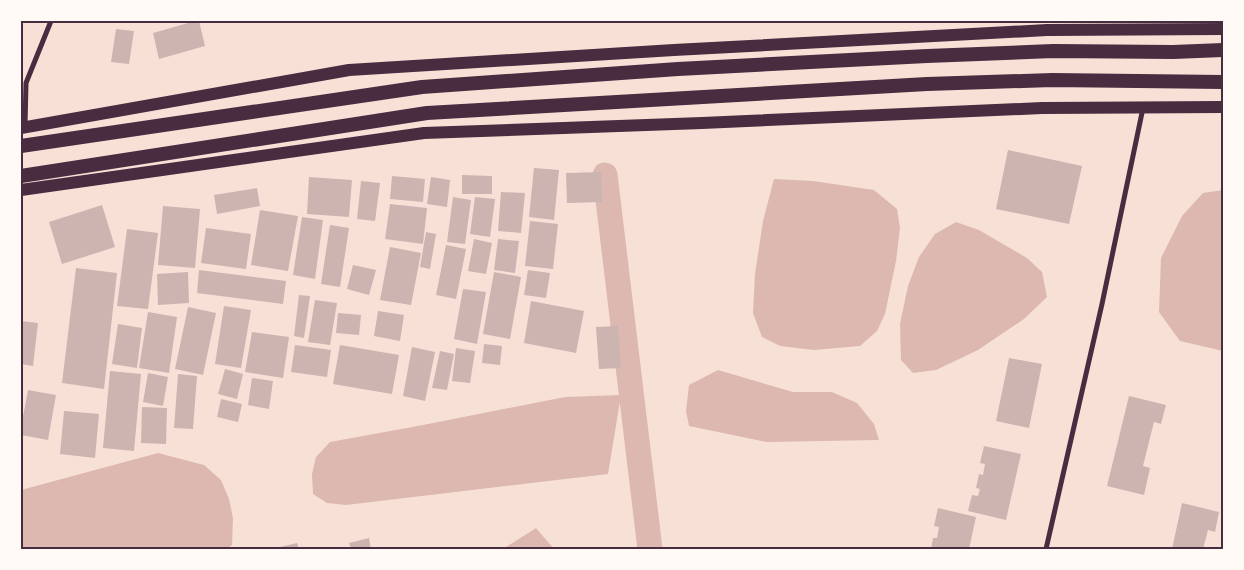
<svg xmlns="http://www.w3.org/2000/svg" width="1244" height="570" font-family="Ubuntu,sans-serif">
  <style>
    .water { fill: #dcb8b0 }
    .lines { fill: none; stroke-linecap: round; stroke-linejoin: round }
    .canal { stroke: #dcb8b0; stroke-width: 25 }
    .building { fill: #ccb4b1 }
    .minor { stroke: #4a2c40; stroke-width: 5 }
    .primary { stroke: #4a2c40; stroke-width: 12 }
    .trunk { stroke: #4a2c40; stroke-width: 14 }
    .neatline { fill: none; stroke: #4a2c40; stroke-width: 2 }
  </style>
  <rect width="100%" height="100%" fill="#f7e1d7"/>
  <!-- water -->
  <g class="water">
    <path d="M774 179 813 181 874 190 897 209 900 228 896 261 885 314 877 331 860 346 814 350 780 346 762 337 753 313 755 274 763 221Z"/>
    <path d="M1223 190V351L1180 341 1159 312 1161 258 1182 216 1203 193Z"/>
    <path d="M956 222 979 230 1027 258 1042 272 1047 297 1024 319 978 350 936 370 913 373 901 360 900 324 908 286 919 257 935 234Z"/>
    <path d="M718 370 793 392H832L857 403 874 424 879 440 767 442 689 426 686 411 689 385Z"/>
    <path d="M621 395 608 474 346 505 327 503 313 494 312 474 316 457 330 442 423 425 565 397Z"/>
    <path d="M158 453 204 465 221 480 229 499 233 518 232 545 226 549H21V490Z"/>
    <path d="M536 528 554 549H503Z"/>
  </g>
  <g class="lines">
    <!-- canal -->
    <path class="canal" d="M605 175 650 549"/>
  </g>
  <!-- building -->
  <g class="building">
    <path d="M195 21H199L205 46 159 59 153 33Z"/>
    <path d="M116 29 134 31 129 64 111 62Z"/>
    <path d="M1008 150 1082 166 1069 224 996 209Z"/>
    <path d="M534 168 559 170 554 220 529 217Z"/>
    <path d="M601 172 602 202 567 203 566 173Z"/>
    <path d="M462 175 492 176V194H462Z"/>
    <path d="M392 176 425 179 423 202 390 199Z"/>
    <path d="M309 177 352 180 349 217 307 214Z"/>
    <path d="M431 177 450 180 447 207 427 204Z"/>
    <path d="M361 181 380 183 375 221 357 219Z"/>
    <path d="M257 188 260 206 217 214 214 195Z"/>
    <path d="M501 192 525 193 521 233 498 231Z"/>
    <path d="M453 197 471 200 465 244 447 242Z"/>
    <path d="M475 197 495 199 490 237 470 234Z"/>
    <path d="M390 204 427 208 423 244 385 239Z"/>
    <path d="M102 205 115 247 62 264 49 222Z"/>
    <path d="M163 206 200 209 195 268 158 265Z"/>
    <path d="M260 210 298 216 288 271 251 265Z"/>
    <path d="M302 217 323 220 315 279 293 275Z"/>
    <path d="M530 221 558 224 553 269 525 266Z"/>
    <path d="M330 225 349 228 340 287 321 284Z"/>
    <path d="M206 228 251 234 246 269 201 263Z"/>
    <path d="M127 229 158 233 148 309 117 306Z"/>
    <path d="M426 232 436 234 430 269 420 267Z"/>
    <path d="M474 239 492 243 486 274 468 271Z"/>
    <path d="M498 239 519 241 515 273 494 270Z"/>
    <path d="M446 245 466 249 456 299 436 295Z"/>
    <path d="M390 247 421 253 411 305 380 300Z"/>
    <path d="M353 265 376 270 369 295 347 289Z"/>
    <path d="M76 268 117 273 104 389 62 383Z"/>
    <path d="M199 270 286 281 283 304 197 293Z"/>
    <path d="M528 270 550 273 546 298 524 295Z"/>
    <path d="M188 272 189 303 158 305 157 274Z"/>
    <path d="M494 272 521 277 510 339 483 334Z"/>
    <path d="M463 289 486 292 477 344 454 339Z"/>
    <path d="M299 295 310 296 304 338 294 336Z"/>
    <path d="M315 300 337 303 330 345 308 342Z"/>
    <path d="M531 301 584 311 576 353 524 343Z"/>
    <path d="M224 306 251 310 241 368 215 364Z"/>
    <path d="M188 307 216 313 203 375 175 369Z"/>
    <path d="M378 311 404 315 400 341 374 336Z"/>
    <path d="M148 312 177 317 169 373 139 368Z"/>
    <path d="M338 313 361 315 359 335 336 333Z"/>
    <path d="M21 321 38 323 33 366 21 364Z"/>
    <path d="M118 324 142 328 137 368 112 364Z"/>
    <path d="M618 326 621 368 599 369 596 327Z"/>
    <path d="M252 332 289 337 283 378 245 372Z"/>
    <path d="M484 344 502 346 500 365 482 363Z"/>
    <path d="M295 345 331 350 327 377 291 372Z"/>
    <path d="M340 345 399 355 392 394 333 384Z"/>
    <path d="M412 347 435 352 425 401 403 396Z"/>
    <path d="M456 348 475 351 470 383 452 381Z"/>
    <path d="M440 351 454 354 447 390 432 388Z"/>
    <path d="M1009 358 1042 364 1029 428 996 421Z"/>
    <path d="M225 369 243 374 237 399 218 394Z"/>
    <path d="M110 371 141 374 134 451 103 448Z"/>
    <path d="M148 373 168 377 163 406 143 402Z"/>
    <path d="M178 374 197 376 193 429 174 428Z"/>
    <path d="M252 378 273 381 269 409 248 405Z"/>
    <path d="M28 390 56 395 48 440 21 435V427Z"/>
    <path d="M1129 396 1166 405 1161 424 1154 422 1143 466 1150 468 1144 495 1107 486Z"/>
    <path d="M221 399 242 404 238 422 217 417Z"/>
    <path d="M142 407 167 408 166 444 141 443Z"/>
    <path d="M64 411 99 414 95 458 60 454Z"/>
    <path d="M984 446 1021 454 1006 520 968 511 972 495 978 496 980 489 976 488 979 474 983 475 985 464 980 463Z"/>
    <path d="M1182 503 1219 512 1215 532 1208 530 1203 549H1172Z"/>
    <path d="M938 508 976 517 969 549H931L933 538H937L939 527 934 526Z"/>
    <path d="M369 538 371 549H351L349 543Z"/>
    <path d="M297 543 299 549H276V548Z"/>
  </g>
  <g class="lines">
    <!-- minor -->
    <g class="minor">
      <path d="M25 126 26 83 51 21"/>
      <path d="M1046 549 1102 304 1143 108"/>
    </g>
    <!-- primary -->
    <g class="primary">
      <path d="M21 128 349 70 674 50 1047 30 1223 29"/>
      <path d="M21 190 424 133 702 123 1042 108 1223 107"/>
    </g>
    <!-- trunk -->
    <g class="trunk">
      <path d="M21 146 422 87 678 69 927 56 1053 51 1173 52 1223 50"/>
      <path d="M21 176 427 113 927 84 1052 80 1223 82"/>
    </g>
  </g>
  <!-- border -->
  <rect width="1244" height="570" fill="none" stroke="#fffaf5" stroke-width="45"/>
  <rect x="22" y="22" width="1200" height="526" class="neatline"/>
</svg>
